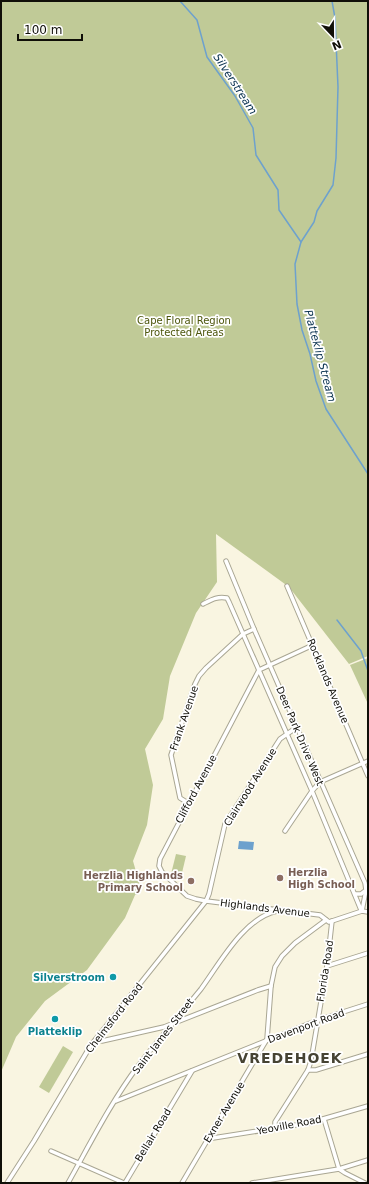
<svg xmlns="http://www.w3.org/2000/svg" width="369" height="1184" font-family="'DejaVu Sans',sans-serif">
  <style>
    .green { fill: #c0ca97 }
    .water { fill: #6da1cd }
    .lines { fill: none; stroke-linecap: round; stroke-linejoin: round }
    .stream { stroke: #6da1cd; stroke-width: 1.5 }
    .minor-casing { stroke: #a9a693; stroke-width: 5.5 }
    .minor { stroke: #fff; stroke-width: 3.5 }
    .education-dot { fill: #8d6e63; stroke: #fff; stroke-width: 1.5 }
    .culture-dot { fill: #0f9aa8; stroke: #fff; stroke-width: 1.5 }
    .labels { text-anchor: middle; dominant-baseline: central; stroke-width: 3.5; stroke-linejoin: round; paint-order: stroke }
    .park-label { font-size: 10px; fill: #4c550b; stroke: #fff }
    .street-label { font-size: 10px; fill: #100f08; stroke: #fff }
    .education-label { font-size: 10px; font-weight: bold; fill: #785e54; stroke: #fff; text-anchor: start }
    .culture-label { font-size: 10px; font-weight: bold; fill: #0d838f; stroke: #fff; text-anchor: end }
    .water-label { font-size: 11px; font-style: italic; fill: #08314f; stroke: #fff }
    .district-label { font-size: 14px; font-weight: bold; letter-spacing: 1px; fill: #464333; stroke: #fff }
  </style>
  <rect width="100%" height="100%" fill="#f9f5e1"/>
  <!-- green -->
  <g class="green">
    <path d="M1 1H368V656L349 664 289 587 216 534 217 582 196 613 170 676 163 719 145 749 153 785 147 825 133 861 141 889 137 895H135L125 918 87 970 45 1001 16 1037 1 1072Z"/>
    <path d="M368 658V704L350 665Z"/>
    <path d="M176 854 186 856 181 877 171 874Z"/>
    <path d="M63 1046 73 1052 49 1093 39 1087Z"/>
  </g>
  <!-- water -->
  <path class="water" d="M239 841 254 842 253 850 238 849Z"/>
  <g class="lines">
    <!-- stream -->
    <g class="stream">
      <path d="M180 1 197 20 207 57 235 96 253 128 256 155 278 190 279 210 301 242"/>
      <path d="M332 1 335 18 338 87 336 158 333 185 317 211 314 222 301 242 295 264 297 304 302 330 310 354 316 381 326 409 368 474"/>
      <path d="M337 620 361 651 368 671"/>
    </g>
    <!-- minor casing -->
    <g class="minor-casing">
      <g id="minor">
        <path d="M226 561 254 629 365 883 366 890 362 911"/>
        <path d="M287 586 368 776"/>
        <path d="M203 604C211 600 217 596 227 598L229 602 312 791 361 910"/>
        <path d="M313 645 259 670 160 859 159 866 162 872 187 896 196 899 206 901 320 915 329 922 362 911 368 912"/>
        <path d="M188 803 180 798 171 755 195 684 199 676 206 668 243 634 254 629"/>
        <path d="M285 831 312 791 320 782 368 761"/>
        <path d="M355 894H361L365 891"/>
        <path d="M327 966 368 953"/>
        <path d="M96 1039 102 1041 164 1027 258 990 271 986"/>
        <path d="M308 1070H316L368 1054"/>
        <path d="M116 1101 318 1020 368 1004"/>
        <path d="M324 1119 339 1169 345 1173 365 1183"/>
        <path d="M275 1129V1122L308 1070 311 1061 327 966 332 921"/>
        <path d="M210 1137 213 1138 309 1123 368 1106"/>
        <path d="M51 1151 124 1183"/>
        <path d="M7 1183 34 1141 91 1045 206 901 209 894 225 824 280 739 297 727"/>
        <path d="M68 1183C90 1144 111 1102 138 1066 158 1040 180 1015 201 989 220 963 244 918 277 911"/>
        <path d="M125 1183 192 1071"/>
        <path d="M182 1183 267 1039 271 986 275 967 282 956 295 943 326 920"/>
        <path d="M252 1183 339 1169 368 1160"/>
      </g>
    </g>
    <!-- minor -->
    <use href="#minor" class="minor"/>
  </g>
  <!-- markers -->
  <g class="education-dot">
    <circle cx="280" cy="878" r="4"/>
    <circle cx="191" cy="881" r="4"/>
  </g>
  <g class="culture-dot">
    <circle cx="113" cy="977" r="4"/>
    <circle cx="55" cy="1019" r="4"/>
  </g>
  <g class="labels">
    <!-- park labels -->
    <g class="park-label">
      <text x="184" y="320">Cape Floral Region<tspan x="184" dy="12">Protected Areas</tspan></text>
    </g>
    <!-- street labels -->
    <g class="street-label">
      <text transform="translate(328 681) rotate(67)">Rocklands Avenue</text>
      <text transform="translate(184 718) rotate(-71)">Frank Avenue</text>
      <text transform="translate(300 736) rotate(67)">Deer Park Drive West</text>
      <text transform="translate(250 787) rotate(-58)">Clairwood Avenue</text>
      <text transform="translate(196 789) rotate(-62)">Clifford Avenue</text>
      <text transform="translate(265 908) rotate(7)">Highlands Avenue</text>
      <text transform="translate(325 971) rotate(-81)">Florida Road</text>
      <text transform="translate(114 1018) rotate(-52)">Chelmsford Road</text>
      <text transform="translate(306 1026) rotate(-20)">Davenport Road</text>
      <text transform="translate(163 1036) rotate(-52)">Saint James Street</text>
      <text transform="translate(224 1112) rotate(-59)">Exner Avenue</text>
      <text transform="translate(289 1125) rotate(-11)">Yeoville Road</text>
      <text transform="translate(153 1135) rotate(-59)">Bellair Road</text>
    </g>
    <!-- education labels -->
    <g class="education-label">
      <text x="288" y="872">Herzlia<tspan x="288" dy="12">High School</tspan></text>
      <text x="183" y="875" text-anchor="end">Herzlia Highlands<tspan x="183" dy="12">Primary School</tspan></text>
    </g>
    <!-- culture labels -->
    <g class="culture-label">
      <text x="105" y="977">Silverstroom</text>
      <text x="55" y="1031" text-anchor="middle">Platteklip</text>
    </g>
    <!-- water labels -->
    <g class="water-label">
      <text transform="translate(235 84) rotate(57)">Silverstream</text>
      <text transform="translate(320 356) rotate(75)">Platteklip Stream</text>
    </g>
    <!-- district labels -->
    <g class="district-label">
      <text x="290" y="1058">VREDEHOEK</text>
    </g>
  </g>
  <!-- border -->
  <rect width="369" height="1184" fill="none" stroke="#100f08" stroke-width="4"/>
  <!-- north arrow -->
  <g transform="translate(333 36) rotate(158)" stroke="#ffffff" stroke-width="3" paint-order="stroke">
  <path d="M0-3L7 15L0 10L-7 15Z" fill="#100f08"/>
  <text y="-6" font-size="11" font-weight="bold" text-anchor="middle" fill="#100f08">N</text>
  </g>
  <!-- scale -->
  <path d="M18 34v6h64v-6" fill="none" stroke="#100f08" stroke-width="2"/>
  <text x="24" y="34" font-size="12" fill="#100f08" stroke="#ffffff" stroke-width="3" paint-order="stroke">100 m</text>
</svg>
